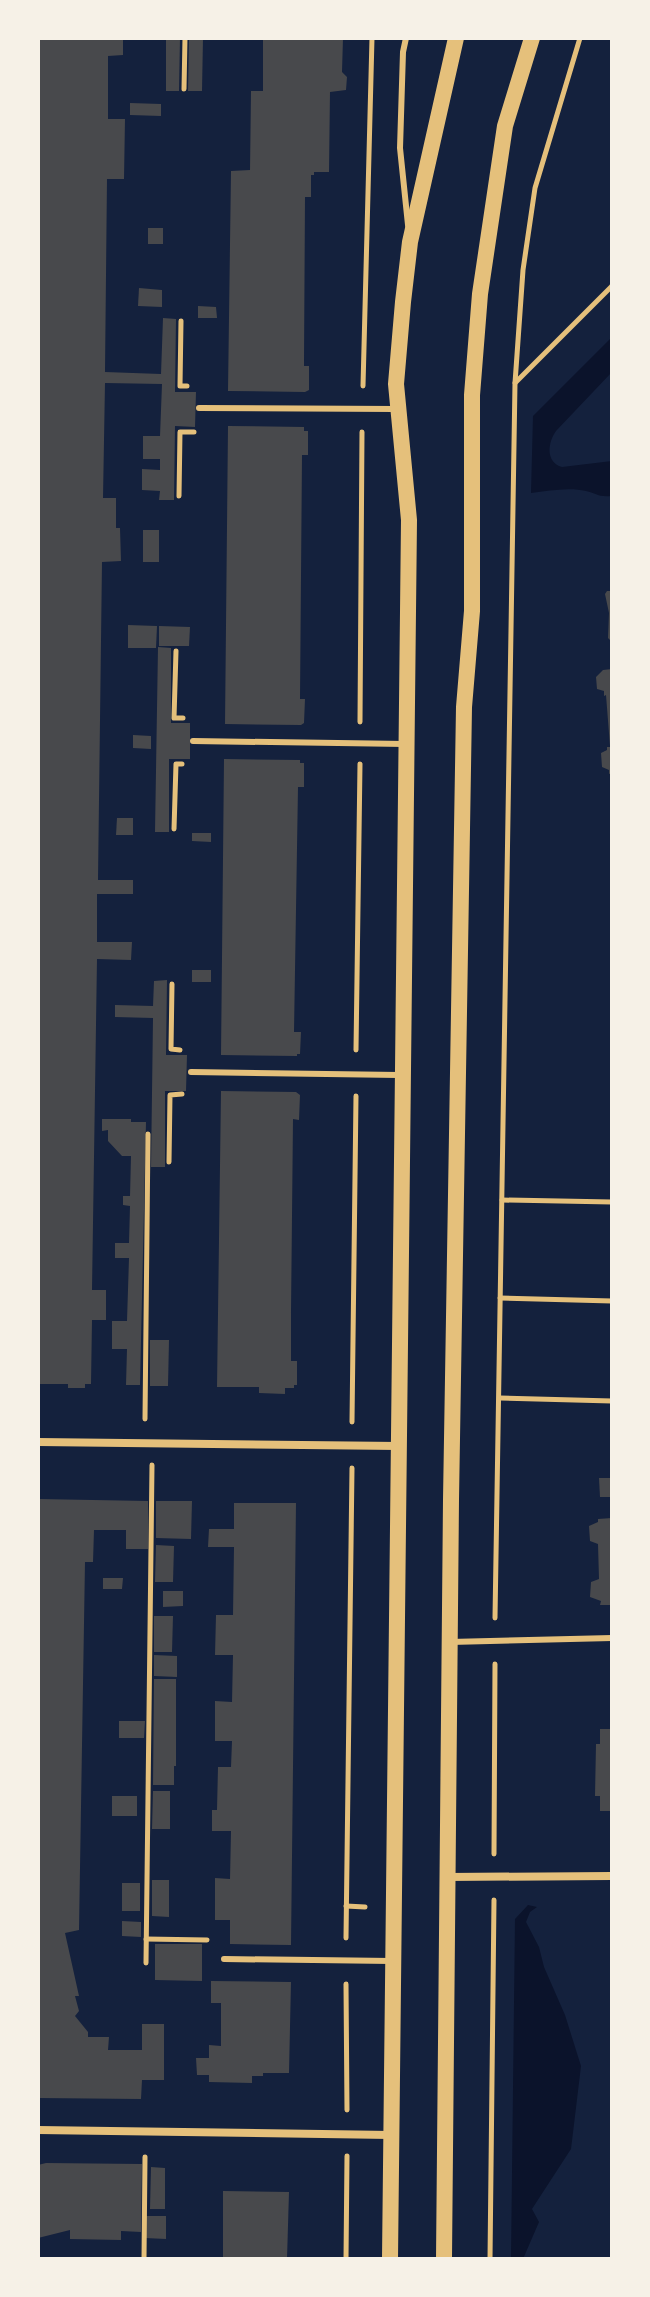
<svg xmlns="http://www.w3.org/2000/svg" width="650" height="2297" font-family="'Noto Sans',sans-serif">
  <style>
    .water { fill: #0b132b }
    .building { fill: #48494c }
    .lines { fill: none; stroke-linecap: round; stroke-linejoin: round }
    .path { stroke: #e5c07b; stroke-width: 5 }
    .service { stroke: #e5c07b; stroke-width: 6 }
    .minor { stroke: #e5c07b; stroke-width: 8 }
    .secondary { stroke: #e5c07b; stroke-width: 16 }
  </style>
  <rect width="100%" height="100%" fill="#14213d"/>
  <!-- water -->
  <g class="water">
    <path d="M612 337V372L556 431C548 442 545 462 562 467L612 461V496C596 497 599 494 586 491 568 487 549 491 531 493L533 416Z"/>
    <path d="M528 1905 537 1907 530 1912 526 1922 539 1947 544 1967 565 2015 581 2066 571 2149 532 2209 539 2222 523 2259H511L515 1919Z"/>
  </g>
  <!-- building -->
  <g class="building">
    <path d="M38 38H123V55L108 56V119H125L124 179H107L105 372 161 374 163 318 176 319 175 392H196L195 427 175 426 174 500H159L160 491 142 490V469L160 470V459H143V436H160L162 384 105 383 103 498H116V528H120L121 561 102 562 98 880H133V894H97V942H132L131 960 97 959 92 1290H106V1320H92L91 1384H85V1388H68V1384H38Z"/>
    <path d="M166 38H180L179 91H166Z"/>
    <path d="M189 38H203L202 91H188Z"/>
    <path d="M263 38H343L342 72 347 77 346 90 330 92 329 172H314V175H311V197H305L304 362V366H309V390L305 392 228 391 231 171 250 170 251 91H263Z"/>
    <path d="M130 103 161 104V116L130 115Z"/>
    <rect x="148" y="228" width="15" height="16"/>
    <path d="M139 288 162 290V307L138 306Z"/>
    <path d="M198 306 216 307 217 318H198Z"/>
    <path d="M228 426 304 427V431H308V455H302L300 699H305L304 723 301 725 225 724Z"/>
    <rect x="143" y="530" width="16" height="32"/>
    <path d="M607 591H612V642L608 638 609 613 605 594Z"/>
    <path d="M128 625 157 626 156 648H128Z"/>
    <path d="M159 626 190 627 189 646H159Z"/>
    <path d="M158 647 171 648V723H190V759H169V832H155Z"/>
    <path d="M612 669V746H610L606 695 604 696V691L597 689 596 677 603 670Z"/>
    <path d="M133 735 151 736V749L133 748Z"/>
    <path d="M607 747H612V773L609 774V770L602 767 601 753 607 750Z"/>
    <path d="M224 759 300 760V763H304V787H298L294 1032H301L300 1054H297V1056L221 1055Z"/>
    <path d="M117 818H133V835H116Z"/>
    <path d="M192 833H211V842L192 841Z"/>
    <rect x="192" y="970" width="19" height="12"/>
    <path d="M167 980 166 1055H187L186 1091H165V1167H151L153 1018 115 1017V1005L153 1006 154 981Z"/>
    <path d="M221 1091 296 1092 300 1095 299 1120 293 1119 291 1313V1361H297V1385H294V1388H285V1394L259 1393V1387H217Z"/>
    <path d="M102 1119H131V1122H146L140 1385H126L127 1349H112V1321H127L129 1258H115V1243H129L130 1206 123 1205V1196H130L131 1156H122L108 1141V1130L102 1131Z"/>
    <path d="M150 1340H169L168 1386H150Z"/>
    <path d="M599 1478H612V1497H600Z"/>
    <path d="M38 1499 148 1501V1549H126V1530H94L93 1562H85L79 1930 65 1933 79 1996H75L79 2011 75 2016 88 2032V2037H109L108 2050H142V2024H164V2080H142L141 2099 38 2098Z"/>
    <path d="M156 1501H192L191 1539 156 1538Z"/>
    <path d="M234 1503H296L291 1945 230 1944V1920H215V1878L230 1879 231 1831H212V1810H217L218 1767H231L232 1741H215V1701L232 1702 233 1655H215L216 1615H233L234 1547H208L209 1529H234Z"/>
    <path d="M612 1518V1605H600L601 1601 590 1597 591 1582 599 1579 598 1544 590 1541 589 1526 598 1522V1519Z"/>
    <path d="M156 1545 174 1546 173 1582H155Z"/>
    <path d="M103 1578H123L122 1589H103Z"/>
    <path d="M163 1591H183V1606L163 1607Z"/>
    <path d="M154 1616H173L172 1652H154Z"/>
    <path d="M154 1655 177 1656V1677L154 1676Z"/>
    <path d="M154 1679H176V1766H174V1785H153Z"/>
    <path d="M119 1721H145L144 1738H119Z"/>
    <path d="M600 1729H612V1811H600V1796H595L596 1744H600Z"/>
    <path d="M153 1791H170V1829H152Z"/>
    <rect x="112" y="1796" width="25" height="20"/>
    <path d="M152 1880H169V1917L152 1916Z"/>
    <rect x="122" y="1883" width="18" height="28"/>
    <path d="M122 1921 141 1922V1937L122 1936Z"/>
    <path d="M155 1944H202V1981L155 1980Z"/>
    <path d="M211 1981 291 1982 289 2073H263V2076H252V2083L209 2082V2075H197L196 2058H209V2045L221 2046V2003H211Z"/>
    <path d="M46 2163 142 2164 141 2232 121 2231V2240L70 2239V2230L38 2238V2165Z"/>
    <path d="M151 2167 165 2168V2209H150Z"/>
    <path d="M223 2191 289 2192 287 2259H223Z"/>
    <path d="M146 2216H166V2239L145 2238Z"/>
  </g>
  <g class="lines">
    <!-- path -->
    <g class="path">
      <path d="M184 89 185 38"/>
      <path d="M181 321 180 386H187"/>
      <path d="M515 383 612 286"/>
      <path d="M363 386 372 38"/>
      <path d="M179 496 180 432H194"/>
      <path d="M176 651 174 718H183"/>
      <path d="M360 722 362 432"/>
      <path d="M174 829 176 764H182"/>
      <path d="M172 984 171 1049 180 1050"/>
      <path d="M356 1050 360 764"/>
      <path d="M169 1162 170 1095 182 1094"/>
      <path d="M502 1200 612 1202"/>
      <path d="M500 1298 612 1301"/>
      <path d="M500 1398 612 1401"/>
      <path d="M145 1419 148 1134"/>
      <path d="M352 1422 356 1096"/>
      <path d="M495 1618 515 383 523 270 535 188 580 38"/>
      <path d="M494 1854 495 1664"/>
      <path d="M346 1906 365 1907"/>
      <path d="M346 1938 352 1468"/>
      <path d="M146 1939 207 1940"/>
      <path d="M146 1963 152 1465"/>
      <path d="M346 1984 347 2110"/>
      <path d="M144 2259 145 2157"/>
      <path d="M346 2259 347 2156"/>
      <path d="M490 2259 494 1900"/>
    </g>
    <!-- service -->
    <g class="service">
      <path d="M406 38 403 52 400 148 408 225"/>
      <path d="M199 408 395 409"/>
      <path d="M193 741 405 744"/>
      <path d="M191 1072 399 1075"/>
      <path d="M450 1642 612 1638"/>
      <path d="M224 1959 392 1961"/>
    </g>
    <!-- minor -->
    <g class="minor">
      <path d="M38 1442 399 1446"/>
      <path d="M447 1877 612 1876"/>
      <path d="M38 2130 391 2135"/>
    </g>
    <!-- secondary -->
    <g class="secondary">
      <path d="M390 2259 409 520 396 384 403 302 410 242 456 38"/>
      <path d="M444 2259 451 1500 464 707 472 611V395L480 294 505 126 532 38"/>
    </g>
  </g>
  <!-- border -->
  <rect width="650" height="2297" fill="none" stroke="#f6f1e7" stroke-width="80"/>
</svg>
